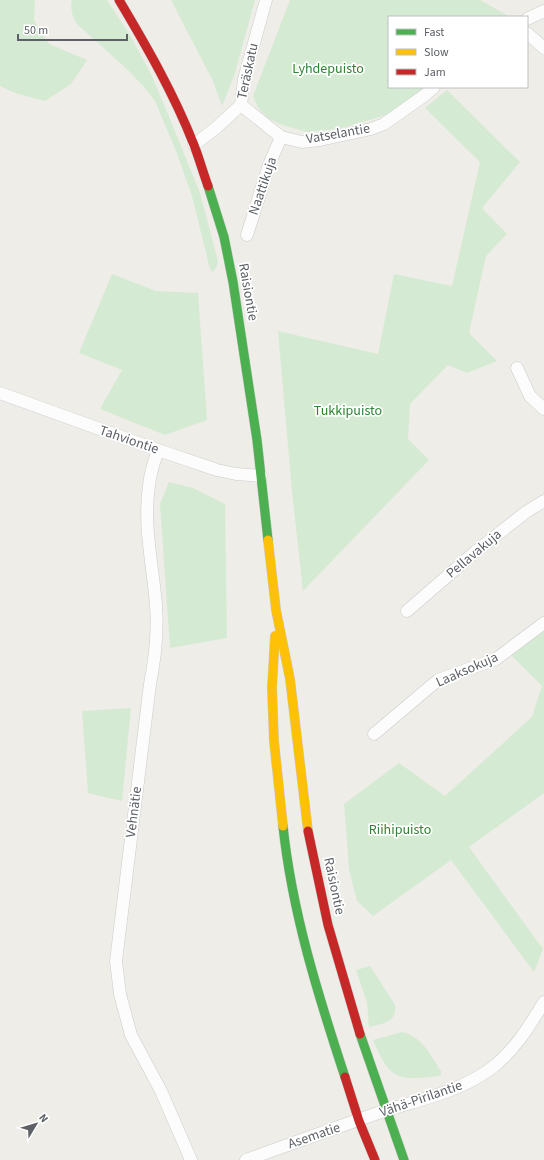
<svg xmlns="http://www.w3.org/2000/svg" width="544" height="1160" font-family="'Source Sans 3',sans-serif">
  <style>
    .green { fill: #d5ead3 }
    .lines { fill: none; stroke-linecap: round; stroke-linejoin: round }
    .street-casing { stroke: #cbcbca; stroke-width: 13 }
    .fast-casing { stroke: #c9cac9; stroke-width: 10 }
    .slow-casing { stroke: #c9cac9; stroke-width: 10 }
    .jam-casing { stroke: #c9cac9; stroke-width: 10 }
    .street { stroke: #fcfcfc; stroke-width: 12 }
    .fast { stroke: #4caf50; stroke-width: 9 }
    .slow { stroke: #ffc107; stroke-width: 9 }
    .jam { stroke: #c62828; stroke-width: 9 }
    .labels { text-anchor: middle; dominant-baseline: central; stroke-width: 3.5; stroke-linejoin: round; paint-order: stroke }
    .park-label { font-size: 14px; fill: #308234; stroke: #fff }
    .street-label { font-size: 14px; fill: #5d6167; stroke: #fff }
  </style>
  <rect width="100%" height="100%" fill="#eeede8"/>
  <!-- green -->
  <g class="green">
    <path d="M0 0H35L34 21 49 44 87 60 71 84 45 101 15 93 0 86Z"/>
    <path d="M72 0H107L130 35 152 76 167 112 200 193 218 261 217 266 213 272 210 269 192 196 176 151 155 101 143 86 129 71 77 24C72 17 70 9 72 0Z"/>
    <path d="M171 0H255L234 76 222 106 213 81Z"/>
    <path d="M290 0H480L510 17H389V87H425L413 96 386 115 338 129 308 132 285 126 269 119 259 109 253 96Z"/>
    <path d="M447 90 520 162 482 208 507 234 486 256 469 333 497 361 467 373 448 365 410 404 408 439 429 460 303 591 292 492 278 331 378 354 394 274 452 286 480 162 425 108Z"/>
    <path d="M112 274 156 291 198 293 207 420 165 435 100 409 122 370 79 353Z"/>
    <path d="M169 482 193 488 225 504 227 638 170 648 160 504Z"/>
    <path d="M544 630V793L469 847 543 949 534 972 451 860 373 916 357 901 349 869 344 804 399 763 445 796 532 717 542 686 509 653Z"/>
    <path d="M131 708 122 801 88 793 82 711Z"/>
    <path d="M370 966 395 1005C397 1023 383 1023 369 1027L367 1002 356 970Z"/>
    <path d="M402 1032C422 1036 431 1056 441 1071V1075L439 1076C397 1081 390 1080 373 1040Z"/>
  </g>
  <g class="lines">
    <!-- street casing -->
    <g class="street-casing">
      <g id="street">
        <path d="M527 19 544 11"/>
        <path d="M527 33 544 48"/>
        <path d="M241 105 281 137 302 142 320 140 371 129 384 124 425 95 434 87"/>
        <path d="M194 145 217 127 241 105 244 79 266 0"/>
        <path d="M247 235 269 165 281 137"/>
        <path d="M517 368 530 396 544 409"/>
        <path d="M0 393 158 450 217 470 236 474 261 476"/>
        <path d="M158 450C154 462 150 473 149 486 143 524 153 567 156 605 158 631 155 659 150 684L116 961 120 994 131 1035 161 1091 191 1160"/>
        <path d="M407 611 475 552 526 512 544 501"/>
        <path d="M374 734 438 680 496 659 544 623"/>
        <path d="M246 1160C293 1143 340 1126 387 1110 422 1099 458 1092 489 1070 513 1053 529 1027 544 1002"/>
      </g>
    </g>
    <!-- fast casing -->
    <g class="fast-casing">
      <g id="fast">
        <path d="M208 186 224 237 233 282 257 440 268 540"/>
        <path d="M283 826C292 912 318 995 345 1077"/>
        <path d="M360 1034 404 1160"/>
      </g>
    </g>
    <!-- slow casing -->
    <g class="slow-casing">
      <g id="slow">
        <path d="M268 540 276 610 290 679 308 831"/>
        <path d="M275 636 272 688 274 741 283 826"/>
      </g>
    </g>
    <!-- jam casing -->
    <g class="jam-casing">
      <g id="jam">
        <path d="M119 0C147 47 174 94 194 145 199 158 203 172 208 186"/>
        <path d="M308 831 328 925 360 1034"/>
        <path d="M345 1077 359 1121 375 1160"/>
      </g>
    </g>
    <!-- street -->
    <use href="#street" class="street"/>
    <!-- fast -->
    <use href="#fast" class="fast"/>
    <!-- slow -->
    <use href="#slow" class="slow"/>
    <!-- jam -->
    <use href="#jam" class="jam"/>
  </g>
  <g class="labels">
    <!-- park labels -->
    <g class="park-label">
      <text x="328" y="69">Lyhdepuisto</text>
      <text x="348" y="411">Tukkipuisto</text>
      <text x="400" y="830">Riihipuisto</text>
    </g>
    <!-- street labels -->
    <g class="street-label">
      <text transform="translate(248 71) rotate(-78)">Teräskatu</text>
      <text transform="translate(338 134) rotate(-10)">Vatselantie</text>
      <text transform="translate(263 186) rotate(-71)">Naattikuja</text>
      <text transform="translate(248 292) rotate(80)">Raisiontie</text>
      <text transform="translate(129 440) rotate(19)">Tahviontie</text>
      <text transform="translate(474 554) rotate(-40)">Pellavakuja</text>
      <text transform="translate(467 670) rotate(-24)">Laaksokuja</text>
      <text transform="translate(134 812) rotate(-83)">Vehnätie</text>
      <text transform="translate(334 886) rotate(78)">Raisiontie</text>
      <text transform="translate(421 1099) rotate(-19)">Vähä-Pirilantie</text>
      <text transform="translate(314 1136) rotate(-19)">Asematie</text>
    </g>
  </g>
  <!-- legend -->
  <rect x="388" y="16" width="140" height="72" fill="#ffffff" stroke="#bec0c2"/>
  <rect x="396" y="29" width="20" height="6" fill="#4caf50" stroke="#bec0c2"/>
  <text x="424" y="36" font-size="12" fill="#5d6167">Fast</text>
  <rect x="396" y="49" width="20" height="6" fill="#ffc107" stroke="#bec0c2"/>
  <text x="424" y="56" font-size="12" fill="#5d6167">Slow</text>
  <rect x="396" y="69" width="20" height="6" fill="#c62828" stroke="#bec0c2"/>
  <text x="424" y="76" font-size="12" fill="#5d6167">Jam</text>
  <!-- north arrow -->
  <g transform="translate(36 1124) rotate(52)" stroke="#ffffff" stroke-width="3" paint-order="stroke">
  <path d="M0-3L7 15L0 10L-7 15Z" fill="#5d6167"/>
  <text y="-6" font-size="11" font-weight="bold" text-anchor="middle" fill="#5d6167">N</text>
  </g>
  <!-- scale -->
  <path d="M18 34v6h109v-6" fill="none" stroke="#5d6167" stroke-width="2"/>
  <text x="24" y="34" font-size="12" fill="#5d6167" stroke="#ffffff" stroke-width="3" paint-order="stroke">50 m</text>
</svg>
